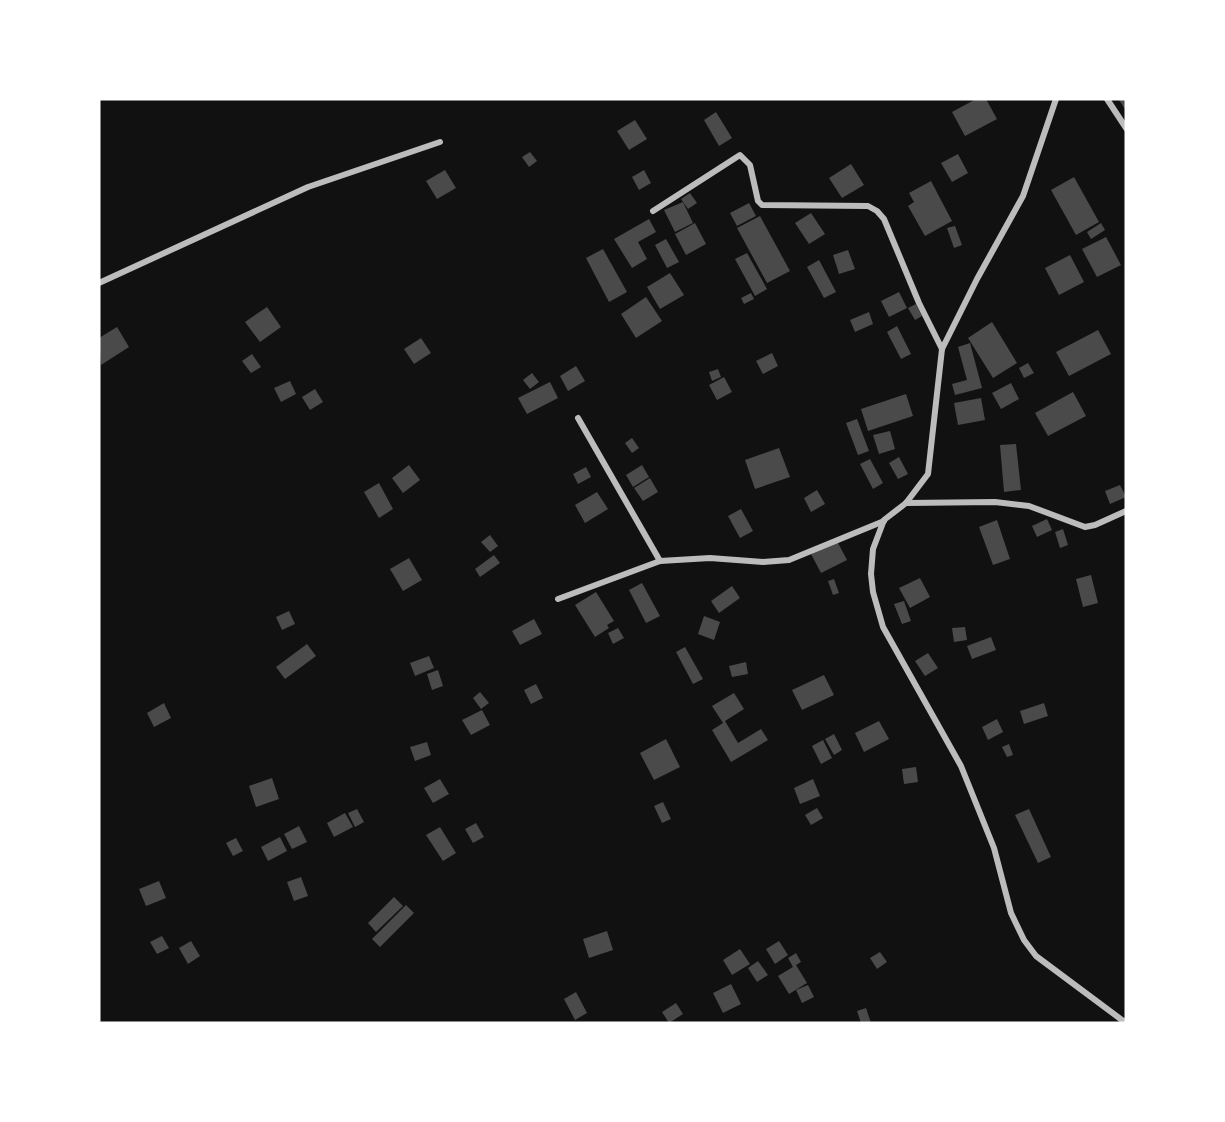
<svg xmlns="http://www.w3.org/2000/svg" width="1225" height="1122" font-family="'Work Sans',sans-serif">
  <style>
    .building { fill: #4a4a4a }
    .lines { fill: none; stroke-linecap: round; stroke-linejoin: round }
    .minor { stroke: #bcbcbc; stroke-width: 6 }
  </style>
  <rect width="100%" height="100%" fill="#111"/>
  <!-- building -->
  <g class="building">
    <path d="M976 99H986L997 119 965 136 952 112Z"/>
    <path d="M1121 99H1126V111L1119 100Z"/>
    <path d="M716 112 732 138 719 146 704 120Z"/>
    <path d="M635 120 647 139 629 150 617 131Z"/>
    <path d="M530 152 537 161 529 167 522 157Z"/>
    <path d="M958 154 968 173 952 182 941 163Z"/>
    <path d="M851 164 864 185 842 198 829 178Z"/>
    <path d="M445 170 456 188 437 199 426 181Z"/>
    <path d="M644 170 651 183 639 190 632 177Z"/>
    <path d="M1074 177 1099 222 1076 235 1051 190Z"/>
    <path d="M931 181 952 221 925 236 908 206 914 202 909 193Z"/>
    <path d="M690 193 697 203 688 209 681 199Z"/>
    <path d="M683 202 693 223 675 232 664 210Z"/>
    <path d="M749 203 756 216 737 226 730 213Z"/>
    <path d="M811 213 825 234 809 244 795 223Z"/>
    <path d="M760 216 790 271 767 283 737 228Z"/>
    <path d="M649 219 656 232 638 242 647 259 632 268 614 239Z"/>
    <path d="M695 223 706 244 686 255 675 234Z"/>
    <path d="M1101 223 1105 230 1091 239 1087 232Z"/>
    <path d="M955 226 962 245 954 248 947 228Z"/>
    <path d="M1106 237 1121 265 1097 277 1082 249Z"/>
    <path d="M666 239 679 262 667 268 655 245Z"/>
    <path d="M603 249 627 292 609 302 586 258Z"/>
    <path d="M848 250 855 269 839 274 833 255Z"/>
    <path d="M747 253 767 289 755 296 735 259Z"/>
    <path d="M1070 255 1084 282 1059 295 1045 268Z"/>
    <path d="M819 260 836 292 824 298 807 267Z"/>
    <path d="M670 273 684 295 660 309 647 287Z"/>
    <path d="M899 292 907 308 889 317 881 301Z"/>
    <path d="M751 293 754 299 744 304 741 298Z"/>
    <path d="M646 297 662 321 636 338 621 314Z"/>
    <path d="M916 304 922 316 915 320 908 308Z"/>
    <path d="M267 307 281 327 260 342 245 322Z"/>
    <path d="M869 312 873 324 855 332 850 320Z"/>
    <path d="M992 322 1017 363 993 378 968 338Z"/>
    <path d="M897 326 911 354 901 359 887 332Z"/>
    <path d="M117 327 129 347 101 365 99 338Z"/>
    <path d="M1098 330 1111 354 1069 376 1056 352Z"/>
    <path d="M421 338 431 353 414 364 404 349Z"/>
    <path d="M970 343 982 388 955 395 952 384 967 380 958 347Z"/>
    <path d="M772 353 778 366 763 374 756 361Z"/>
    <path d="M252 354 261 367 251 373 242 361Z"/>
    <path d="M1028 363 1034 373 1024 378 1019 368Z"/>
    <path d="M576 366 585 381 568 391 560 376Z"/>
    <path d="M718 369 721 377 712 381 709 372Z"/>
    <path d="M532 373 539 382 530 389 523 380Z"/>
    <path d="M724 377 732 392 717 400 709 385Z"/>
    <path d="M290 381 296 394 281 402 274 388Z"/>
    <path d="M550 382 558 398 527 414 518 398Z"/>
    <path d="M1011 383 1019 399 1001 409 992 393Z"/>
    <path d="M315 389 323 402 310 410 302 397Z"/>
    <path d="M1073 392 1086 416 1048 436 1035 413Z"/>
    <path d="M906 394 913 416 868 431 861 409Z"/>
    <path d="M981 398 985 420 958 425 954 403Z"/>
    <path d="M857 419 869 451 858 455 846 423Z"/>
    <path d="M890 431 895 449 879 454 873 435Z"/>
    <path d="M632 438 639 448 632 453 625 443Z"/>
    <path d="M1016 444 1021 490 1004 492 1000 445Z"/>
    <path d="M779 448 790 477 755 489 745 460Z"/>
    <path d="M899 457 908 474 898 479 889 463Z"/>
    <path d="M870 459 883 483 873 489 860 464Z"/>
    <path d="M409 465 420 480 403 493 392 478Z"/>
    <path d="M642 465 649 477 633 487 626 475Z"/>
    <path d="M586 467 591 477 578 484 573 474Z"/>
    <path d="M650 478 658 492 643 501 634 488Z"/>
    <path d="M379 483 393 509 379 518 364 492Z"/>
    <path d="M1120 485 1126 497 1110 504 1105 491Z"/>
    <path d="M817 490 825 504 811 512 804 498Z"/>
    <path d="M597 492 608 509 585 523 575 505Z"/>
    <path d="M741 509 753 531 740 538 728 516Z"/>
    <path d="M1047 519 1052 530 1037 537 1032 526Z"/>
    <path d="M997 520 1010 559 993 565 979 527Z"/>
    <path d="M1063 529 1068 545 1060 548 1055 532Z"/>
    <path d="M490 535 498 546 490 552 481 542Z"/>
    <path d="M837 541 847 560 821 573 811 554Z"/>
    <path d="M494 555 500 563 480 577 475 569Z"/>
    <path d="M409 558 422 580 403 591 390 569Z"/>
    <path d="M1091 575 1098 603 1083 607 1076 579Z"/>
    <path d="M920 578 930 597 910 608 899 588Z"/>
    <path d="M834 579 839 593 833 595 828 581Z"/>
    <path d="M642 583 660 616 646 623 629 590Z"/>
    <path d="M732 586 740 598 719 613 711 601Z"/>
    <path d="M596 592 614 621 607 625 609 628 595 637 575 605Z"/>
    <path d="M904 601 911 621 902 624 894 604Z"/>
    <path d="M289 611 295 624 282 630 276 617Z"/>
    <path d="M704 616 720 622 714 640 698 634Z"/>
    <path d="M534 619 542 634 520 645 512 631Z"/>
    <path d="M965 627 967 640 954 642 952 628Z"/>
    <path d="M618 628 624 638 613 644 608 633Z"/>
    <path d="M991 637 996 650 972 659 967 646Z"/>
    <path d="M307 644 316 656 285 679 276 667Z"/>
    <path d="M685 647 703 679 693 684 676 652Z"/>
    <path d="M928 653 938 668 925 676 915 661Z"/>
    <path d="M429 656 434 668 415 676 410 663Z"/>
    <path d="M746 662 748 674 732 677 729 666Z"/>
    <path d="M438 670 443 686 432 690 427 674Z"/>
    <path d="M824 675 834 695 802 710 792 690Z"/>
    <path d="M536 684 543 698 531 704 524 690Z"/>
    <path d="M480 692 489 703 481 709 473 698Z"/>
    <path d="M734 693 744 709 725 721 738 743 761 729 768 740 731 762 712 730 723 723 712 706Z"/>
    <path d="M164 703 171 718 154 727 147 713Z"/>
    <path d="M1044 703 1048 716 1024 724 1020 711Z"/>
    <path d="M482 710 490 725 471 735 462 720Z"/>
    <path d="M997 719 1003 732 988 740 982 727Z"/>
    <path d="M879 721 889 739 864 752 855 733Z"/>
    <path d="M834 734 842 750 834 755 825 739Z"/>
    <path d="M666 739 680 767 654 780 640 753Z"/>
    <path d="M823 740 832 758 821 764 812 746Z"/>
    <path d="M427 742 431 755 415 761 410 747Z"/>
    <path d="M1009 744 1013 755 1007 757 1002 747Z"/>
    <path d="M916 767 918 782 904 784 902 769Z"/>
    <path d="M272 778 279 799 256 807 249 786Z"/>
    <path d="M440 779 449 794 433 803 424 788Z"/>
    <path d="M813 779 820 796 800 804 794 788Z"/>
    <path d="M663 802 671 819 662 823 654 806Z"/>
    <path d="M817 808 823 818 811 825 805 815Z"/>
    <path d="M357 809 364 822 355 827 348 813Z"/>
    <path d="M1029 809 1051 857 1038 863 1015 815Z"/>
    <path d="M345 813 353 827 334 837 327 823Z"/>
    <path d="M476 823 484 837 473 843 465 829Z"/>
    <path d="M299 826 307 842 292 849 284 834Z"/>
    <path d="M440 827 456 853 443 861 426 835Z"/>
    <path d="M280 837 287 851 268 861 261 847Z"/>
    <path d="M236 838 243 851 233 856 226 843Z"/>
    <path d="M301 877 308 896 294 901 287 882Z"/>
    <path d="M159 881 166 898 146 906 139 889Z"/>
    <path d="M394 897 403 906 376 932 368 923Z"/>
    <path d="M406 905 414 913 380 947 372 939Z"/>
    <path d="M607 931 613 950 589 958 583 939Z"/>
    <path d="M162 936 169 948 157 954 150 942Z"/>
    <path d="M191 941 200 956 188 964 179 948Z"/>
    <path d="M779 941 788 955 775 964 766 949Z"/>
    <path d="M740 949 750 964 732 975 723 960Z"/>
    <path d="M880 952 887 962 877 969 870 958Z"/>
    <path d="M796 953 801 962 796 965 807 983 789 994 778 976 793 967 788 958Z"/>
    <path d="M758 961 768 975 757 982 748 968Z"/>
    <path d="M731 984 741 1004 723 1013 713 993Z"/>
    <path d="M808 985 814 997 802 1003 796 990Z"/>
    <path d="M576 992 587 1013 575 1020 564 999Z"/>
    <path d="M676 1003 683 1014 669 1023 662 1012Z"/>
    <path d="M866 1008 871 1023H861L857 1011Z"/>
  </g>
  <g class="lines">
    <!-- minor -->
    <g class="minor">
      <path d="M1056 99 1023 196 977 279 942 349 928 474 906 503 884 520 873 549 871 574 873 592 883 627 961 766 994 848 1011 913 1024 940 1036 956 1126 1023"/>
      <path d="M1107 99 1126 128"/>
      <path d="M653 211 740 155 750 165 758 201 762 205 868 206 877 211 884 219 919 303 942 349"/>
      <path d="M99 283 308 187 440 142"/>
      <path d="M578 418 660 561"/>
      <path d="M906 503 995 502 1029 506 1085 527 1095 525 1126 511"/>
      <path d="M558 599 660 561 710 558 763 562 789 560 884 521"/>
    </g>
  </g>
  <!-- border -->
  <rect width="1225" height="1122" fill="none" stroke="#ffffff" stroke-width="201"/>
</svg>
